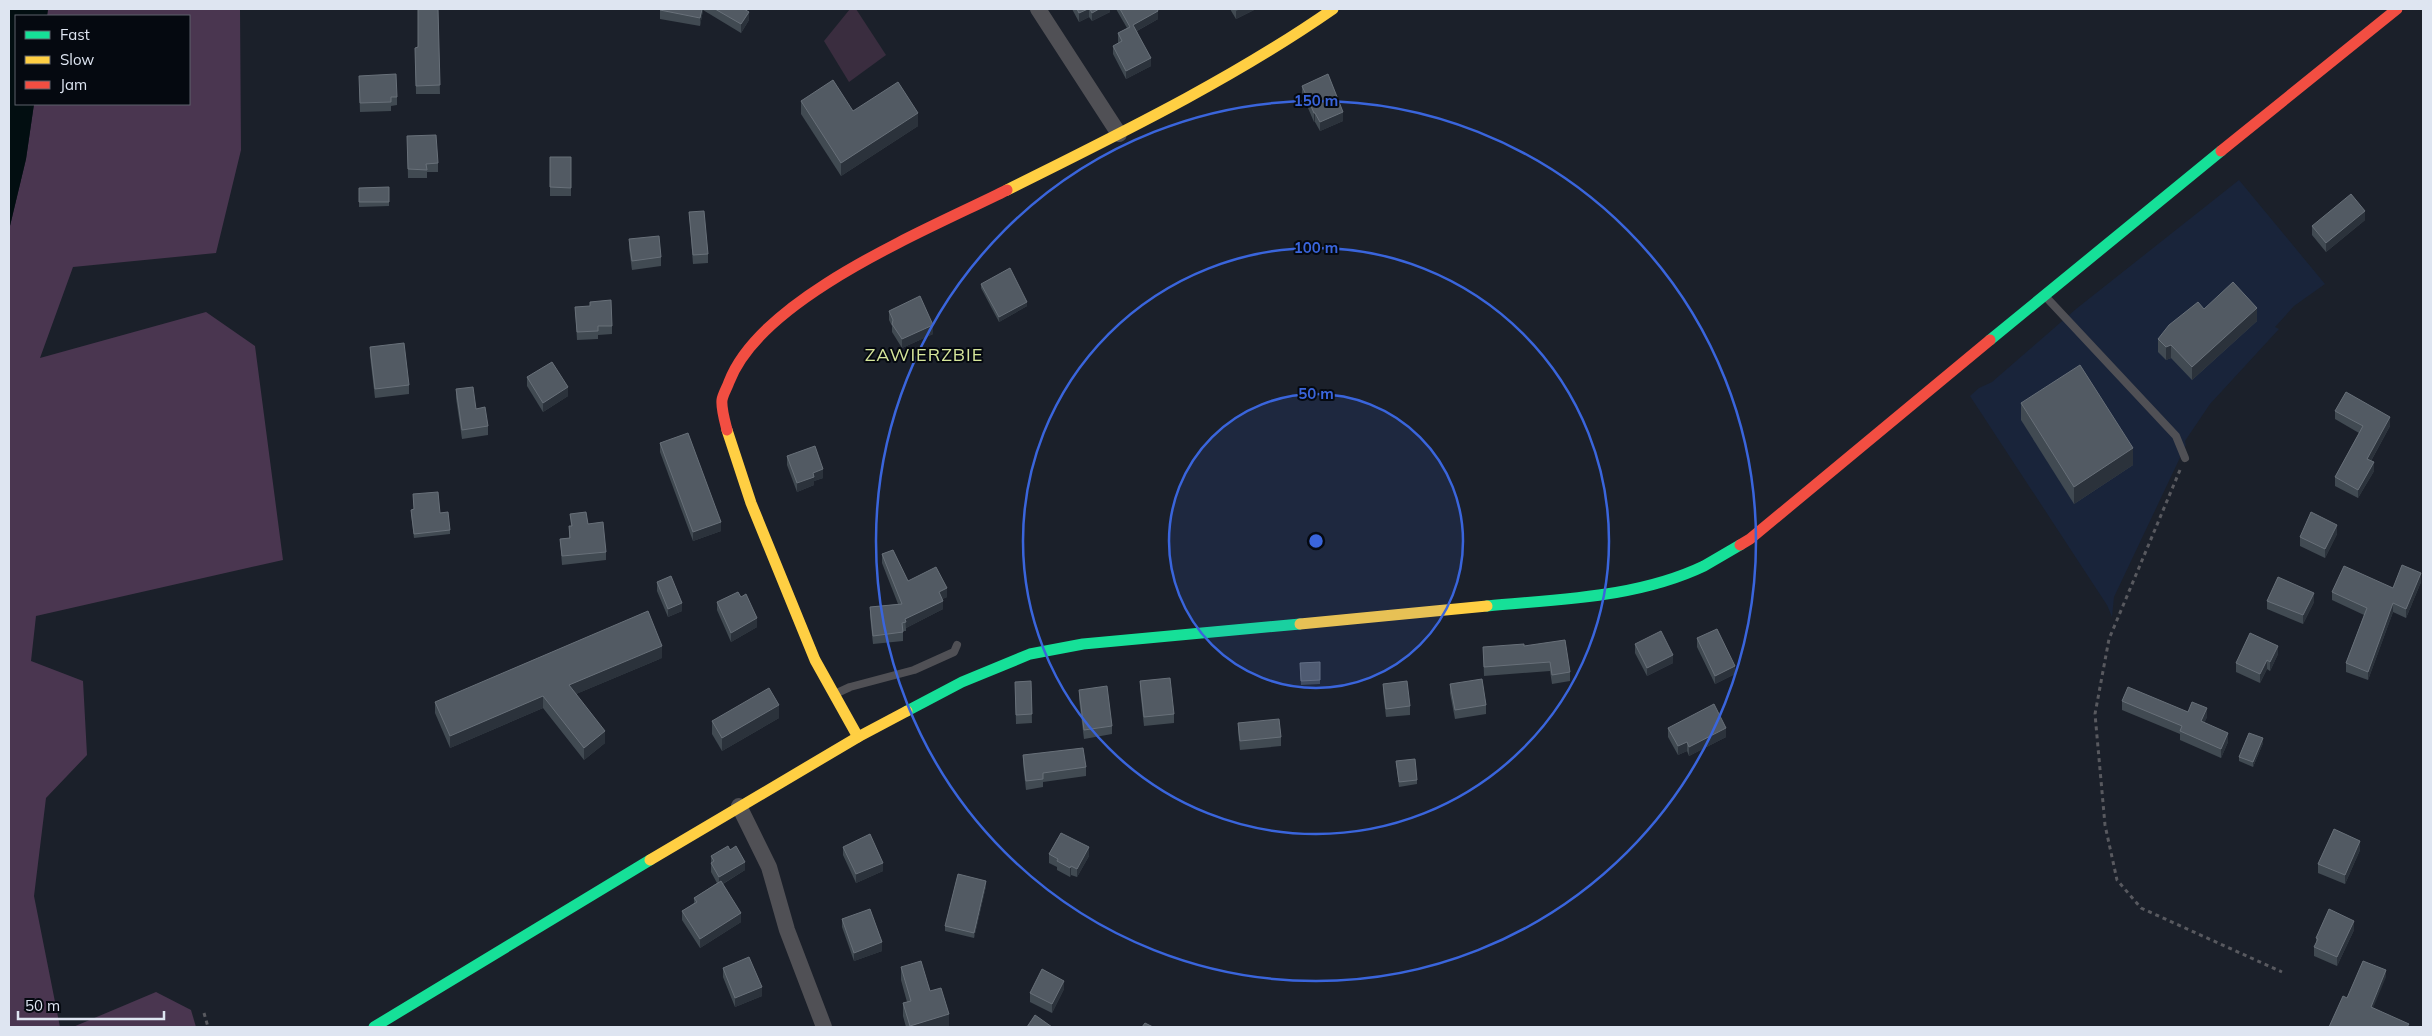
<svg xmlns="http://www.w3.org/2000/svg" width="2432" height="1036" font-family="Mulish,sans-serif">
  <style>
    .built { fill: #19243a }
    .green { fill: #3a2d3f }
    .forest { fill: #4a3650 }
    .water { fill: #020e11 }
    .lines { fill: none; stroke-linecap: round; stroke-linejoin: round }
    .path { stroke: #58595f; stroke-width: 3; stroke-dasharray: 4 4; stroke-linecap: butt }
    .lane { stroke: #505055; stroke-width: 8 }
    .street { stroke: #505055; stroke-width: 16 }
    .fast { stroke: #16e098; stroke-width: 11 }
    .slow { stroke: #ffcf43; stroke-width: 11 }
    .jam { stroke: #f24e42; stroke-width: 11 }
    .wall { fill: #414a52 }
    .shaded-wall { fill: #2b323b }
    .building { fill: #525a63; stroke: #687079 }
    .ring { fill: none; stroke: #3a65dc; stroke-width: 2.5 }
    .labels { text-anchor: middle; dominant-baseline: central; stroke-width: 4; stroke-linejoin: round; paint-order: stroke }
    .quarter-label { font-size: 18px; letter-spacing: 1px; fill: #d7e79b; stroke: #050910 }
    .centre { fill: #3a65dc; stroke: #050910; stroke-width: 2.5 }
    .ring-label { font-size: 15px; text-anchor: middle; font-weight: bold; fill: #3a65dc; stroke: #050910; stroke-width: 4; stroke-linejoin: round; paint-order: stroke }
  </style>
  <rect width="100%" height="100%" fill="#1b202a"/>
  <!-- built -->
  <path class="built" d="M2239 180 2325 284 2294 306 2275 327 2279 329 2210 404 2185 441 2186 445 2114 597 2112 617 2107 605 1970 396 1979 388 1992 382 2076 309Z"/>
  <!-- green -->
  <path class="green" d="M850 9H856L886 55 849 82 824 41Z"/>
  <!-- forest -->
  <g class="forest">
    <path d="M48 9H240L241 150 216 253 73 267 40 358 206 312 255 346 283 560 36 616 31 661 83 681 87 755 46 798 34 896 60 1027H9V230L26 159 34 104H189V16H47Z"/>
    <path d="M156 992 191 1010 196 1027H73Z"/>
  </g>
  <!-- water -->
  <path class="water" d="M9 9H48L47 16H16V104H34L26 159 9 230Z"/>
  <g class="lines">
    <!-- path -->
    <g class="path">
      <path d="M2180 470 2109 639 2095 714 2105 825 2117 880 2141 908 2282 972"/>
      <path d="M204 1013 208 1027"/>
    </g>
    <!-- lane -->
    <g class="lane">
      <path d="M2045 296 2176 436 2185 458"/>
      <path d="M837 693 850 687 914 670 954 652 957 645"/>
    </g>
    <!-- street -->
    <g class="street">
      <path d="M1038 9 1119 134"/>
      <path d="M739 806 769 867 787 930 824 1027"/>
    </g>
    <!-- fast -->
    <g class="fast">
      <path d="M1990 340 2221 151"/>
      <path d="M1487 606C1559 599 1637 598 1704 566 1716 559 1728 552 1740 545"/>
      <path d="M907 711 962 682 1030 654 1083 644 1300 624"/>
      <path d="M374 1027 650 860"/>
    </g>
    <!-- slow -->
    <g class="slow">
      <path d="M1007 190C1117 135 1231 80 1333 9"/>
      <path d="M727 430 751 503 815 660 858 737"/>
      <path d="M1300 624 1487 606"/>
      <path d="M650 860 858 737 907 711"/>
    </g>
    <!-- jam -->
    <g class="jam">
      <path d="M2221 151 2397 9"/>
      <path d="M727 430C725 422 721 408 722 400 723 394 727 388 729 382 761 297 927 230 1007 190"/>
      <path d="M1740 545 1750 539 1990 340"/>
    </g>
  </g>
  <!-- wall -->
  <g class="wall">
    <path d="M438 9 440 94H416L415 48 418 47Z"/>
    <path d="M660 9H744L749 20 741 33 703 10 700 26 660 19Z"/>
    <path d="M1072 9H1110V12L1092 21 1089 17 1079 22Z"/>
    <path d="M1116 9H1157L1158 19 1137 31 1151 66 1126 79 1113 54V46L1118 43V33L1127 28Z"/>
    <path d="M1230 9H1256L1236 19Z"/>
    <path d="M359 84 397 97V105L391 106V111L360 112Z"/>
    <path d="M1302 86 1343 121 1320 131 1315 122H1314L1302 94Z"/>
    <path d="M801 101 853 111 918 126 841 176 801 114Z"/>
    <path d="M407 136 438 163V172H427V178H408Z"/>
    <rect x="550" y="157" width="21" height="39"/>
    <path d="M389 187V206L359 207V188Z"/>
    <path d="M689 212 708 254V263L693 264Z"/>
    <path d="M2365 220 2326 252 2312 235V226Z"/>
    <path d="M629 239 661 257V266L632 270 629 248Z"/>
    <path d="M981 284 1027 306 999 322 981 288Z"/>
    <path d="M575 307 612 326V334L598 335V339L577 340Z"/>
    <path d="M2204 309 2257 321 2192 380 2171 358 2166 360 2158 352V339Z"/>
    <path d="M889 311 933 334 902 348 892 332V326L889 320Z"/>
    <path d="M370 347 409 385V394L375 398 370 356Z"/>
    <path d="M527 377 568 396 543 412 527 386Z"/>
    <path d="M456 389 476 409 488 426V435L462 439 456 398Z"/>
    <path d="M2021 403 2133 465 2074 504 2021 420Z"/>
    <path d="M2335 411 2390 426 2371 461 2374 471 2358 498 2335 486V477L2359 433 2335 419Z"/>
    <path d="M660 443 721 531 693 541 660 452Z"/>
    <path d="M787 456 823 478 814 481V485L797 492 787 465Z"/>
    <path d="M413 494 440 513 450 530V534L414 538 411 514V510L414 509Z"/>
    <path d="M570 514 588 524 606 552V560L562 565 560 539 569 538V526H571Z"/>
    <path d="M2337 534 2325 558 2300 546V537Z"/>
    <path d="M882 554 908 581 947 597 942 599 943 609 906 628V631H903V641L873 644 870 616V607L898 604 882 563Z"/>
    <path d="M657 582 682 611 668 617 657 591Z"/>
    <path d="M2421 582 2406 618 2393 612 2368 680 2346 672V663L2364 615 2332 600V592L2393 588Z"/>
    <path d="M2267 601 2314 602 2303 624 2267 609Z"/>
    <path d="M717 602 757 627 731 642 717 610Z"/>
    <path d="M1697 638 1735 674 1715 684 1697 647Z"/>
    <path d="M1635 644 1673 663 1647 676 1635 653Z"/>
    <path d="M1524 646 1570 672V681L1552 684 1550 671 1484 676 1483 647Z"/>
    <path d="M2278 654 2270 671 2267 669 2260 683 2236 672V663Z"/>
    <path d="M662 658 576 694 605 743 584 760 543 708 450 748 435 713V702Z"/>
    <path d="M1320 662V684L1301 685 1300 663Z"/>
    <path d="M1031 681 1032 723 1016 724 1015 682Z"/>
    <path d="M1140 681 1174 714V723L1144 726 1140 689Z"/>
    <path d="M1383 684 1410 706V715L1386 717 1383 692Z"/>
    <path d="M1450 684 1486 705V714L1455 719 1450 693Z"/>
    <path d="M1079 690 1112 726V734L1084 739 1079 699Z"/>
    <path d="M2122 701 2207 717 2204 723 2228 742 2221 758 2180 740V734L2122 710Z"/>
    <path d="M779 718 722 751 712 734V721Z"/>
    <path d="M1238 723 1281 737V746L1240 750 1238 732Z"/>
    <path d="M1668 728 1726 737 1689 756 1687 751 1678 755 1668 737Z"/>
    <path d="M2263 743 2253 767 2239 761V757Z"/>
    <path d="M1023 755 1086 767V776L1043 782V787L1026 790 1023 764Z"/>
    <path d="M1396 761 1417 780V784L1399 787Z"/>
    <path d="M843 847 883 871 856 883 843 855Z"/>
    <path d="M2360 850 2345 884 2318 873V864Z"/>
    <path d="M1049 854 1089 856 1077 877 1071 875 1070 877 1057 870V867L1049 863Z"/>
    <path d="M711 856 745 870 723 884 741 922 700 948 682 920V911L694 903V898L717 883 711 872Z"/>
    <path d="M986 886 974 938 945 931V926Z"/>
    <path d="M842 919 882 951 854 961 842 927Z"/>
    <path d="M2354 930 2337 966 2314 956V947L2316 943V938Z"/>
    <path d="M901 967 930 991 949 1027H906L903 1016V1003L907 1002 901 980Z"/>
    <path d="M723 968 762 996 735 1007 723 977Z"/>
    <path d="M1064 989 1052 1013 1030 1002V993Z"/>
  </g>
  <!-- shaded-wall -->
  <g class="shaded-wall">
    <path d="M702 9H703V10L700 26V18Z"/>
    <path d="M1088 9H1089V17L1079 22V13Z"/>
    <path d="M1099 9H1110V12L1092 21V13Z"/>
    <path d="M1240 9H1256L1236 19V11Z"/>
    <path d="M1158 11V19L1133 33V25Z"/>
    <path d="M749 12V20L741 33V24Z"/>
    <path d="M1151 58V66L1126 79V71Z"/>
    <path d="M1343 112V121L1320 131V122Z"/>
    <path d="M918 113V126L841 176V163Z"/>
    <rect x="1314" y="113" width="1" height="9"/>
    <path d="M2365 211V220L2326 252V243Z"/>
    <path d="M1027 302V306L999 322V317Z"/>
    <path d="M2257 308V321L2192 380V367Z"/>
    <path d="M933 325V334L902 348V339Z"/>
    <path d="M2171 345V358L2166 360V347Z"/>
    <path d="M568 387V396L543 412V403Z"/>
    <path d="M2390 417V426L2367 468V459Z"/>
    <path d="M2133 448V465L2074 504V487Z"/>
    <path d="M2374 462V471L2358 498V490Z"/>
    <path d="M823 469V478L814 481V485L797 492V483L813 473Z"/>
    <path d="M721 522V531L693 541V532Z"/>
    <path d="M2337 525V534L2325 558V549Z"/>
    <path d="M2421 573V582L2406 618V609Z"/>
    <path d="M947 588V597L939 601V592Z"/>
    <path d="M2314 593V602L2303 624V615Z"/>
    <path d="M943 601V609L906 628 905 619Z"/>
    <path d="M682 603V611L668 617V609Z"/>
    <path d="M2393 603V612L2368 680V672Z"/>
    <path d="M757 618V627L731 642V633Z"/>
    <path d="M662 646V658L569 697V685Z"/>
    <path d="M2278 646V654L2270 671V662Z"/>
    <path d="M1673 655V663L1647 676V668Z"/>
    <path d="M2267 660V669L2260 683V674Z"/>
    <path d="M1735 666V674L1715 684V676Z"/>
    <path d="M543 696V708L450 748V736Z"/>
    <path d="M779 705V718L722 751V738Z"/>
    <path d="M2207 708V717L2201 730V721Z"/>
    <path d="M1726 728V737L1689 756V747Z"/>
    <path d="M605 731V743L584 760V748Z"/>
    <path d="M2228 733V742L2221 758V749Z"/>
    <path d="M2263 738V743L2253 767V762Z"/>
    <path d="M1687 742V751L1678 755V746Z"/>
    <path d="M2360 841V850L2345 884V875Z"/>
    <path d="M1089 847V856L1077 877V869Z"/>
    <path d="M745 862V870L719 886V877Z"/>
    <path d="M883 863V871L856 883V874Z"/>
    <path d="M1071 866V875L1070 877V868Z"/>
    <path d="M986 881V886L974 938V933Z"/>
    <path d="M741 913V922L700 948V939Z"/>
    <path d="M2354 921V930L2337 966V957Z"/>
    <path d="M882 942V951L854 961V953Z"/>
    <path d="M2386 970V977L2371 1013V1007Z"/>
    <path d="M1064 981V989L1052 1013V1004Z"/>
    <path d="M762 987V996L735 1007V998Z"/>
    <path d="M949 1014V1027H910V1026Z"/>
  </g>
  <!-- building -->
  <g class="building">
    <path d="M418 9H438L440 85 416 86 415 48 418 47Z"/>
    <path d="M660 9H702L700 18 660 10Z"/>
    <path d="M715 9H744L749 12 741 24Z"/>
    <path d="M1077 9H1088L1079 13Z"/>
    <path d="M1090 9H1099L1092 13Z"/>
    <path d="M1120 9H1157L1158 11 1133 25 1151 58 1126 71 1113 46 1122 41 1118 33 1130 27Z"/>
    <path d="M396 74 397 97H391V102L360 103 359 76Z"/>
    <path d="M1328 74 1343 112 1320 122 1315 113H1314L1302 86Z"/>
    <path d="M833 80 853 111 898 82 918 113 841 163 801 101Z"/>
    <path d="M436 135 438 163 426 164 427 170 408 169 407 136Z"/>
    <path d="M550 157H571V188L550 187Z"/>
    <path d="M389 187V202H359V188Z"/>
    <path d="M2351 194 2365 211 2326 243 2312 226Z"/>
    <path d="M704 211 708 254 693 255 689 212Z"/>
    <path d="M659 236 661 257 632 261 629 239Z"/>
    <path d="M1010 268 1027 302 999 317 981 284Z"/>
    <path d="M2233 282 2257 308 2192 367 2171 345 2166 347 2158 339 2169 325 2198 302 2204 309Z"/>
    <path d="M920 296 933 325 902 339 892 324 893 320 889 311Z"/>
    <path d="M611 300 612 326H598V331L577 332 575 307 590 306V302Z"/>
    <path d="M404 343 409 385 375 389 370 347Z"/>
    <path d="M552 362 568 387 543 403 527 377Z"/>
    <path d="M2080 365 2133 448 2074 487 2021 403Z"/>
    <path d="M473 387 476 409 485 407 488 426 462 430 456 389Z"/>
    <path d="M2346 392 2390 417 2367 459 2374 462 2358 490 2335 477 2363 426 2335 411Z"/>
    <path d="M688 433 721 522 693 532 660 443Z"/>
    <path d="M815 446 823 469 813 473 814 477 797 483 787 456Z"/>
    <path d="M438 492 440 513 448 512 450 530 414 534 411 510 414 509 413 494Z"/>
    <path d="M586 512 588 524 603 522 606 552 562 556 560 539 570 538 569 526H572L570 514Z"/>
    <path d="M2311 512 2337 525 2325 549 2300 537Z"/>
    <path d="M893 550 908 581 936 567 947 588 939 592 943 601 905 619 906 622 902 623 903 632 873 636 870 607 902 604 882 554Z"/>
    <path d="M2402 565 2421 573 2406 609 2393 603 2368 672 2346 663 2367 608 2332 592 2344 566 2393 588Z"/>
    <path d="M671 576 682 603 668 609 657 582Z"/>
    <path d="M2278 577 2314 593 2303 615 2267 601Z"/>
    <path d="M738 592 741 597 746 594 757 618 731 633 717 602Z"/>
    <path d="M648 611 662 646 569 685 605 731 584 748 543 696 450 736 435 702Z"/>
    <path d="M1717 629 1735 666 1715 676 1697 638Z"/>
    <path d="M1661 631 1673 655 1647 668 1635 644Z"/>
    <path d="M2250 633 2278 646 2270 662 2267 660 2260 674 2236 663Z"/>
    <path d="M1565 640 1570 672 1552 675 1550 662 1484 667 1483 647 1524 644V646Z"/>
    <path d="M1320 662V680L1301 681 1300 663Z"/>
    <path d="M1170 678 1174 714 1144 717 1140 681Z"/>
    <path d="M1482 679 1486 705 1455 710 1450 684Z"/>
    <path d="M1031 681 1032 714 1016 715 1015 682Z"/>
    <path d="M1407 681 1410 706 1386 709 1383 684Z"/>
    <path d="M1107 686 1112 726 1084 730 1079 690Z"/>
    <path d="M2128 687 2188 712 2192 702 2207 708 2201 721 2228 733 2221 749 2180 731 2182 726 2122 701Z"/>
    <path d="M769 688 779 705 722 738 712 721Z"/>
    <path d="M1714 704 1726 728 1689 747 1687 742 1678 746 1668 728Z"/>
    <path d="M1279 719 1281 737 1240 741 1238 723Z"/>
    <path d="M2249 733 2263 738 2253 762 2239 757Z"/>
    <path d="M1083 748 1086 767 1043 773V779L1026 781 1023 755Z"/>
    <path d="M1415 759 1417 780 1399 782 1396 761Z"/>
    <path d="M2334 829 2360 841 2345 875 2318 864Z"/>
    <path d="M1061 833 1089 847 1077 869 1071 866 1070 868 1057 861 1058 859 1049 854Z"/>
    <path d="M870 834 883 863 856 874 843 847Z"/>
    <path d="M728 846 730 850 736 846 745 862 719 877 711 863 714 861 711 856Z"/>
    <path d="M958 874 986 881 974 933 945 926Z"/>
    <path d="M721 881 741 913 700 939 682 911 697 902 694 898Z"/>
    <path d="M870 909 882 942 854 953 842 919Z"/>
    <path d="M2329 909 2354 921 2337 957 2314 947 2318 939 2316 938Z"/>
    <path d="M749 957 762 987 735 998 723 968Z"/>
    <path d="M921 961 930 991 941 988 949 1014 910 1026 903 1003 911 1001 901 967Z"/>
    <path d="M2363 961 2386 970 2371 1007 2409 1024 2407 1027H2329L2343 996 2347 998Z"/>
    <path d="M1042 969 1064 981 1052 1004 1030 993Z"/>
    <path d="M1035 1015 1052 1027H1027Z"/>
    <path d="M1145 1023 1153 1027H1142Z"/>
  </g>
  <!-- distance rings -->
  <circle cx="1316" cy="541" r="147" fill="#3a65dc" fill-opacity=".12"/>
  <g class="ring">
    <circle cx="1316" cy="541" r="147"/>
    <circle cx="1316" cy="541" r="293"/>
    <circle cx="1316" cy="541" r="440"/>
  </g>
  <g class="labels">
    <!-- quarter labels -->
    <g class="quarter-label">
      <text x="924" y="354">ZAWIERZBIE</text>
    </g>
  </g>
  <circle cx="1316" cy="541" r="8" class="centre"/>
  <g class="ring-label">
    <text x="1316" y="106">150 m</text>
    <text x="1316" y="253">100 m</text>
    <text x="1316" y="399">50 m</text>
  </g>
  <!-- border -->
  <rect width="2432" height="1036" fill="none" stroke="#dee5f1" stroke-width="20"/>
  <!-- legend -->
  <rect x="15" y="15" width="175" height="90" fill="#050910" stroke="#5c616a"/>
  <rect x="25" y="31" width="25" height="8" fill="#16e098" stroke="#5c616a"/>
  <text x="60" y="40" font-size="15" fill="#dee5f1">Fast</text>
  <rect x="25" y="56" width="25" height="8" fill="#ffcf43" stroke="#5c616a"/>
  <text x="60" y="65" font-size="15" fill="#dee5f1">Slow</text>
  <rect x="25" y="81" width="25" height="8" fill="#f24e42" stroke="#5c616a"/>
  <text x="60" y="90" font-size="15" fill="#dee5f1">Jam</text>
  <!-- scale -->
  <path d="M18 1011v8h146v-8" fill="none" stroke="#dee5f1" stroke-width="2.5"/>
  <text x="25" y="1011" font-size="15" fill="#dee5f1" stroke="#050910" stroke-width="4" paint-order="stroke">50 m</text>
</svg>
